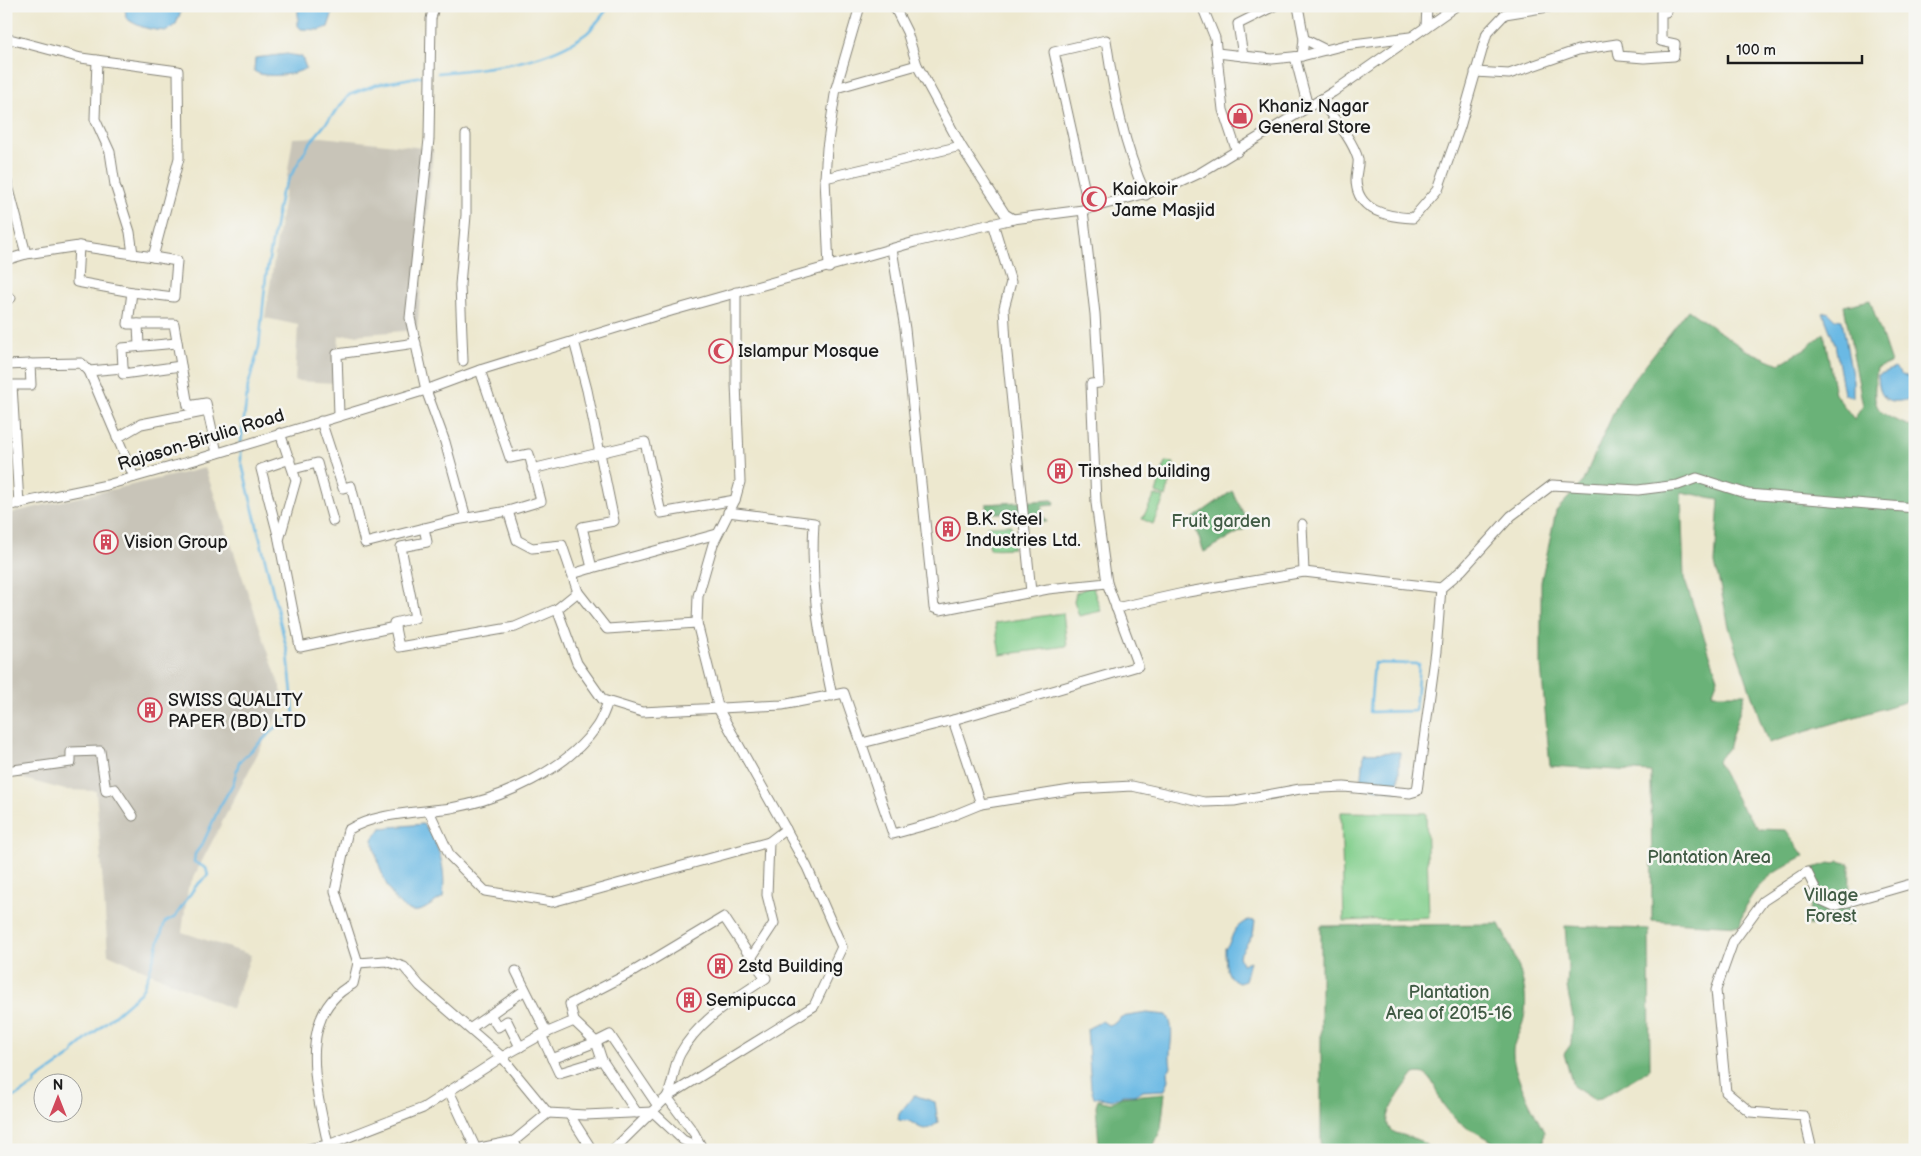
<svg xmlns="http://www.w3.org/2000/svg" width="1921" height="1156" font-family="'Balsamiq Sans',sans-serif">
  <style>
    .industrial { fill: #c8c4b8 }
    .green { fill: #83cf8d; stroke: #507654 }
    .forest { fill: #6ab278; stroke: #43674a }
    .water { fill: #6ab9e4; stroke: #436a80 }
    .lines { fill: none; stroke-linecap: round; stroke-linejoin: round }
    .stream { stroke: #6ab9e4; stroke-width: 2.5 }
    .minor-casing { stroke: #848276; stroke-width: 11 }
    .minor { stroke: #fff; stroke-width: 9 }
    .labels { text-anchor: middle; dominant-baseline: central; stroke-width: 5; stroke-linejoin: round; paint-order: stroke }
    .poi-label { font-size: 18px; fill: #1c1c1c; stroke: #f6f6f2; text-anchor: start }
    .street-label { font-size: 18px; fill: #1c1c1c; stroke: #f6f6f2 }
    .park-label { font-size: 18px; fill: #405b44; stroke: #f6f6f2 }
  </style>
  <rect width="100%" height="100%" fill="#f6f6f2"/>
  <filter id="ink" filterUnits="userSpaceOnUse"><feTurbulence type="fractalNoise" baseFrequency=".02" numOctaves="2"/><feDisplacementMap in="SourceGraphic" scale="10" xChannelSelector="R" yChannelSelector="G"/><feConvolveMatrix kernelMatrix="1 2 1 2 8 2 1 2 1" color-interpolation-filters="sRGB"/></filter>
  <filter id="wash" filterUnits="userSpaceOnUse"><feTurbulence type="fractalNoise" baseFrequency=".0096" numOctaves="4" result="noise"/><feDisplacementMap in="SourceGraphic" scale="20" xChannelSelector="R" yChannelSelector="G"/><feGaussianBlur stdDeviation="1.12" result="paint"/><feColorMatrix in="noise" values="0 0 0 0 0 0 0 0 0 0 0 0 0 0 0 0 0 1.4 0 .05"/><feComposite in="paint" operator="in"/></filter>
  <g filter="url(#wash)">
    <rect width="100%" height="100%" fill="#ede8cf"/>
    <!-- industrial -->
    <g class="industrial">
      <path d="M322 137 433 149 417 330 339 336 336 383 295 381 298 325 265 318 293 138Z"/>
      <path d="M205 468 285 701 188 888 182 932 251 955 232 1009 108 954 96 791 65 790 6 774V514Z"/>
    </g>
    <!-- green -->
    <g class="green">
      <path d="M1165 462 1174 463 1166 497 1156 493Z"/>
      <path d="M1155 495 1164 498 1153 524 1142 519Z"/>
      <path d="M1011 525 1013 548 989 549 987 526Z"/>
      <path d="M1092 585 1101 611 1079 616 1074 601 1076 593Z"/>
      <path d="M1063 613 1067 646 1000 655 995 623Z"/>
      <path d="M1341 812 1426 813 1429 917 1344 921Z"/>
    </g>
    <!-- forest -->
    <g class="forest">
      <path d="M1870 300 1891 363 1877 368C1872 407 1872 412 1910 426L1915 424V699L1768 743 1730 631 1715 563 1719 499 1681 492 1684 578 1718 678 1712 694H1745L1728 748 1717 761 1740 805 1759 829 1786 830 1804 856C1772 872 1747 888 1740 926L1652 921 1651 772 1550 766 1541 666V582L1556 511 1582 483 1621 396 1688 310 1744 349 1779 364 1806 348 1824 333 1835 394 1854 419 1863 406 1844 306Z"/>
      <path d="M1232 491 1250 526 1204 552 1192 519Z"/>
      <path d="M1052 500 1055 502 1054 505 1042 506 1043 516 1047 522 1019 521 1008 513H986V504Z"/>
      <path d="M1838 861 1850 864 1849 925H1808L1813 889 1814 868 1829 863 1835 864Z"/>
      <path d="M1499 924C1513 952 1531 986 1524 1018 1522 1030 1512 1042 1513 1054 1514 1078 1534 1111 1544 1132L1543 1143 1539 1150H1501C1490 1136 1472 1132 1458 1122 1454 1118 1449 1112 1445 1107 1435 1095 1434 1068 1414 1074 1406 1085 1372 1125 1396 1133 1408 1137 1423 1139 1432 1150H1321V926Z"/>
      <path d="M1565 926 1649 929 1650 1069 1601 1098 1593 1099 1573 1086 1564 1054 1571 1044 1573 1019 1567 987 1568 968Z"/>
      <path d="M1165 1093 1161 1129 1154 1145 1147 1148 1099 1144 1096 1106 1098 1100 1111 1103 1121 1097Z"/>
    </g>
    <!-- water -->
    <g class="water">
      <path d="M125 6H182V9L176 24 167 31C151 30 139 28 126 18Z"/>
      <path d="M298 6H331L332 15 328 27 320 30 301 29 298 26Z"/>
      <path d="M287 54 302 57 306 68C296 75 264 79 254 71L255 58Z"/>
      <path d="M1828 312 1835 319 1842 320 1853 381V397L1844 394 1835 344 1823 313Z"/>
      <path d="M1895 368 1902 375 1911 377 1915 373V392H1912L1911 399C1887 405 1879 400 1878 375Z"/>
      <path d="M1400 752 1398 791 1361 787 1364 753Z"/>
      <path d="M423 824C441 845 446 871 443 897 436 901 429 907 422 910 392 921 376 859 373 839L381 828Z"/>
      <path d="M1248 920 1255 921 1253 934 1239 956 1242 964 1250 961 1245 981 1239 983C1225 979 1225 960 1225 948 1235 939 1228 930 1248 920Z"/>
      <path d="M1147 1013 1167 1015C1177 1031 1167 1049 1171 1067L1168 1071 1169 1080 1165 1090 1143 1091 1134 1095H1123L1112 1100 1094 1097 1091 1088 1087 1029 1102 1021 1108 1025 1117 1022 1121 1017Z"/>
      <path d="M914 1095 935 1102 938 1122C925 1134 921 1128 909 1121 907 1120 901 1121 898 1120L899 1114Z"/>
    </g>
    <g class="lines">
      <!-- stream -->
      <g class="stream">
        <path d="M438 73C487 68 546 64 587 33 595 26 602 15 610 6"/>
        <path d="M241 443 248 386 259 347 266 276 281 193 309 144 349 95 375 85 422 76"/>
        <path d="M1374 663 1419 664 1415 711 1370 712Z"/>
        <path d="M6 1098 11 1099 34 1085 35 1081 73 1054 74 1050 141 992 148 976 165 922 175 917 195 887 208 875 206 868 194 862 195 854 203 843 219 808 233 784 239 762 284 720 294 714 288 654 241 460V448"/>
      </g>
    </g>
  </g>
  <g filter="url(#ink)">
    <g class="lines">
      <!-- minor casing -->
      <g class="minor-casing">
        <g id="minor">
          <path d="M434 6 431 19 429 139 410 318 426 390 445 442 466 518"/>
          <path d="M894 6 907 32 917 65 961 146 1005 214 1013 219"/>
          <path d="M1202 6 1215 38 1223 110 1237 152"/>
          <path d="M1298 6 1304 39 1302 56"/>
          <path d="M1426 27 1427 6"/>
          <path d="M6 38 81 58 178 71 179 158 153 257 79 246 26 254"/>
          <path d="M1304 39 1326 50"/>
          <path d="M1217 53 1243 56 1238 24 1274 6"/>
          <path d="M1243 56 1272 59 1302 56 1345 45 1410 37"/>
          <path d="M1295 57 1308 107"/>
          <path d="M97 60 95 119 110 152 115 185 130 232 133 254"/>
          <path d="M1475 72 1509 74 1578 50 1617 44 1619 56 1644 58 1674 56 1675 44 1661 41V12H1666V6"/>
          <path d="M836 88 860 6"/>
          <path d="M1320 100C1333 118 1352 138 1358 159 1359 165 1356 172 1356 179 1356 211 1387 217 1413 218L1438 189 1460 127 1487 33 1505 14 1554 6"/>
          <path d="M6 178 26 254 6 260"/>
          <path d="M825 178 827 148 836 88 917 65"/>
          <path d="M1089 209 1054 52 1106 40C1114 93 1123 145 1146 195"/>
          <path d="M993 223 1011 282 1004 308 1006 343 1031 592"/>
          <path d="M79 246 77 282 132 292 128 324H174L188 406 206 403 217 453"/>
          <path d="M892 249 905 329 934 608 940 610 1048 589 1107 583 1096 503 1091 384 1099 383 1095 314 1083 210"/>
          <path d="M829 268 825 178 961 146"/>
          <path d="M132 292 174 297 177 261 153 257"/>
          <path d="M6 296 11 298"/>
          <path d="M138 324 139 346"/>
          <path d="M463 361 460 285 466 215V135"/>
          <path d="M6 365 30 364"/>
          <path d="M123 368V374L181 366"/>
          <path d="M339 415 337 354 416 343"/>
          <path d="M321 421 343 488 351 486 365 543 456 520 508 511 541 501 529 454 510 458 480 370"/>
          <path d="M280 433 296 480 279 540 300 647 395 627"/>
          <path d="M117 438 141 424 208 411"/>
          <path d="M293 469 317 463 333 521"/>
          <path d="M532 469 645 442 661 513 735 500"/>
          <path d="M134 477 89 371 123 368 122 348 177 343"/>
          <path d="M19 504 12 385H31L30 364 81 363 89 371"/>
          <path d="M6 506 107 485 195 460 426 390 480 370 671 311 915 242 1013 219 1083 210 1170 187 1200 173 1333 92 1456 6"/>
          <path d="M508 511 517 540 532 548 562 545 578 592 607 629 697 623 719 710 807 867 842 947 814 1006 667 1097C674 1083 673 1067 680 1054 699 1019 734 1000 766 978L751 958"/>
          <path d="M728 512 814 523C810 587 819 634 832 696"/>
          <path d="M424 528 427 542 401 547 415 618 394 623 399 647 515 627 557 609 578 592"/>
          <path d="M279 539 261 469 290 459"/>
          <path d="M592 568 717 534"/>
          <path d="M1304 572 1441 588"/>
          <path d="M572 574 592 568 582 527 614 521 587 390 574 341"/>
          <path d="M1116 608 1188 592 1304 572 1302 524"/>
          <path d="M557 609 577 663 603 700 642 712 782 705 844 693 893 834 937 822 981 804 1077 789 1132 786 1204 802 1234 801 1300 789 1344 787 1410 793 1417 791 1436 651 1441 588 1462 570 1511 516 1552 485 1638 490 1678 485 1697 478 1748 494 1915 508"/>
          <path d="M697 623 698 596 713 544 735 500 740 482 736 383V292"/>
          <path d="M953 720 1138 666 1107 583"/>
          <path d="M862 743 953 720 981 804"/>
          <path d="M6 771 71 762V752L100 751 106 791 115 789 133 816"/>
          <path d="M429 811 450 856 485 891 552 902 769 842"/>
          <path d="M358 963 386 961 404 967 420 986 502 1057 548 1113 585 1115 653 1112 683 1140 705 1150"/>
          <path d="M516 971 547 1033"/>
          <path d="M490 1015 498 1027 507 1021 520 1047"/>
          <path d="M574 1021 596 1042 610 1035 658 1106"/>
          <path d="M471 1028 525 990"/>
          <path d="M541 1035 559 1073 602 1060 637 1113"/>
          <path d="M552 1059 596 1042 602 1060"/>
          <path d="M449 1091 476 1149"/>
          <path d="M569 1114 592 1150"/>
          <path d="M303 1150 328 1145 423 1108 502 1057 541 1035 574 1021 570 1004 634 971 724 917 751 958 774 923 767 895 769 842 786 829"/>
          <path d="M329 1150C319 1098 292 1015 353 984L358 963 335 891 348 830C378 812 417 813 451 808 502 799 567 770 597 726 602 719 605 709 608 702"/>
          <path d="M470 1150 514 1141"/>
          <path d="M518 1150 514 1141 548 1113"/>
          <path d="M613 1150 667 1097 694 1133 702 1148"/>
          <path d="M1812 1150 1804 1116 1750 1112 1726 1092 1716 990 1733 942 1763 901 1807 872 1821 900 1834 906 1907 885 1915 884"/>
        </g>
      </g>
      <!-- minor -->
      <use href="#minor" class="minor"/>
    </g>
  </g>
  <!-- icons -->
  <defs>
    <g id="shop-ring" transform="scale(1.25)"><circle r="9.5" fill="#f6f6f2" stroke="#d1495b" stroke-width="1.5"/><path d="M-5-2.5h2.3a2.7 3.5 0 0 1 5.4 0H5L5.5 6h-11ZM-1.5-2.5h3a1.5 2.3 0 0 0-3 0Z" fill="#d1495b"/></g>
    <g id="mosque-ring" transform="scale(1.25)"><circle r="9.5" fill="#f6f6f2" stroke="#d1495b" stroke-width="1.5"/><path d="M3.5-4.9A6 6 0 1 0 3.5 4.9A5 5 0 1 1 3.5-4.9Z" fill="#d1495b"/></g>
    <g id="building-ring" transform="scale(1.25)"><circle r="9.5" fill="#f6f6f2" stroke="#d1495b" stroke-width="1.5"/><path d="M-4-6H4V6H1V3H-1V6H-4ZM-2.5-4.3h1.7v1.8h-1.7ZM.8-4.3h1.7v1.8H.8ZM-2.5-1h1.7V.8h-1.7ZM.8-1h1.7V.8H.8Z" fill="#d1495b"/></g>
  </defs>
  <g fill-rule="evenodd">
    <use href="#shop-ring" x="1240" y="116"/>
    <use href="#mosque-ring" x="1094" y="199"/>
    <use href="#mosque-ring" x="721" y="351"/>
    <use href="#building-ring" x="1060" y="471"/>
    <use href="#building-ring" x="948" y="529"/>
    <use href="#building-ring" x="106" y="542"/>
    <use href="#building-ring" x="150" y="710"/>
    <use href="#building-ring" x="720" y="966"/>
    <use href="#building-ring" x="689" y="1000"/>
  </g>
  <g class="labels">
    <!-- poi labels -->
    <g class="poi-label">
      <text x="1258" y="106">Khaniz Nagar<tspan x="1258" dy="21">General Store</tspan></text>
      <text x="1112" y="189">Kaiakoir<tspan x="1112" dy="21">Jame Masjid</tspan></text>
      <text x="738" y="351">Islampur Mosque</text>
      <text x="1078" y="471">Tinshed building</text>
      <text x="966" y="519">B.K. Steel<tspan x="966" dy="21">Industries Ltd.</tspan></text>
      <text x="124" y="542">Vision Group</text>
      <text x="168" y="700">SWISS QUALITY<tspan x="168" dy="21">PAPER (BD) LTD</tspan></text>
      <text x="738" y="966">2std Building</text>
      <text x="706" y="1000">Semipucca</text>
    </g>
    <!-- street labels -->
    <g class="street-label">
      <text transform="translate(201 440) rotate(-17)">Rajason-Birulia Road</text>
    </g>
    <!-- park labels -->
    <g class="park-label">
      <text x="1221" y="521">Fruit garden</text>
      <text x="1709" y="857">Plantation Area</text>
      <text x="1831" y="895">Village<tspan x="1831" dy="21">Forest</tspan></text>
      <text x="1449" y="992">Plantation<tspan x="1449" dy="21">Area of 2015-16</tspan></text>
    </g>
  </g>
  <!-- margin -->
  <rect width="1921" height="1156" fill="none" stroke="#f6f6f2" stroke-width="25"/>
  <!-- north arrow -->
  <g transform="translate(58 1098)"><circle r="24" fill="#f6f6f2" stroke="#9f9f9c"/>
  <path d="M0-4L9 19L0 12L-9 19Z" fill="#d1495b"/>
  <text y="-8" font-size="14" font-weight="bold" text-anchor="middle" fill="#1c1c1c">N</text>
  </g>
  <!-- scale -->
  <path d="M1728 55v8h134v-8" fill="none" stroke="#1c1c1c" stroke-width="2.5"/>
  <text x="1736" y="55" font-size="15" fill="#1c1c1c" stroke="#f6f6f2" stroke-width="4" paint-order="stroke">100 m</text>
</svg>
